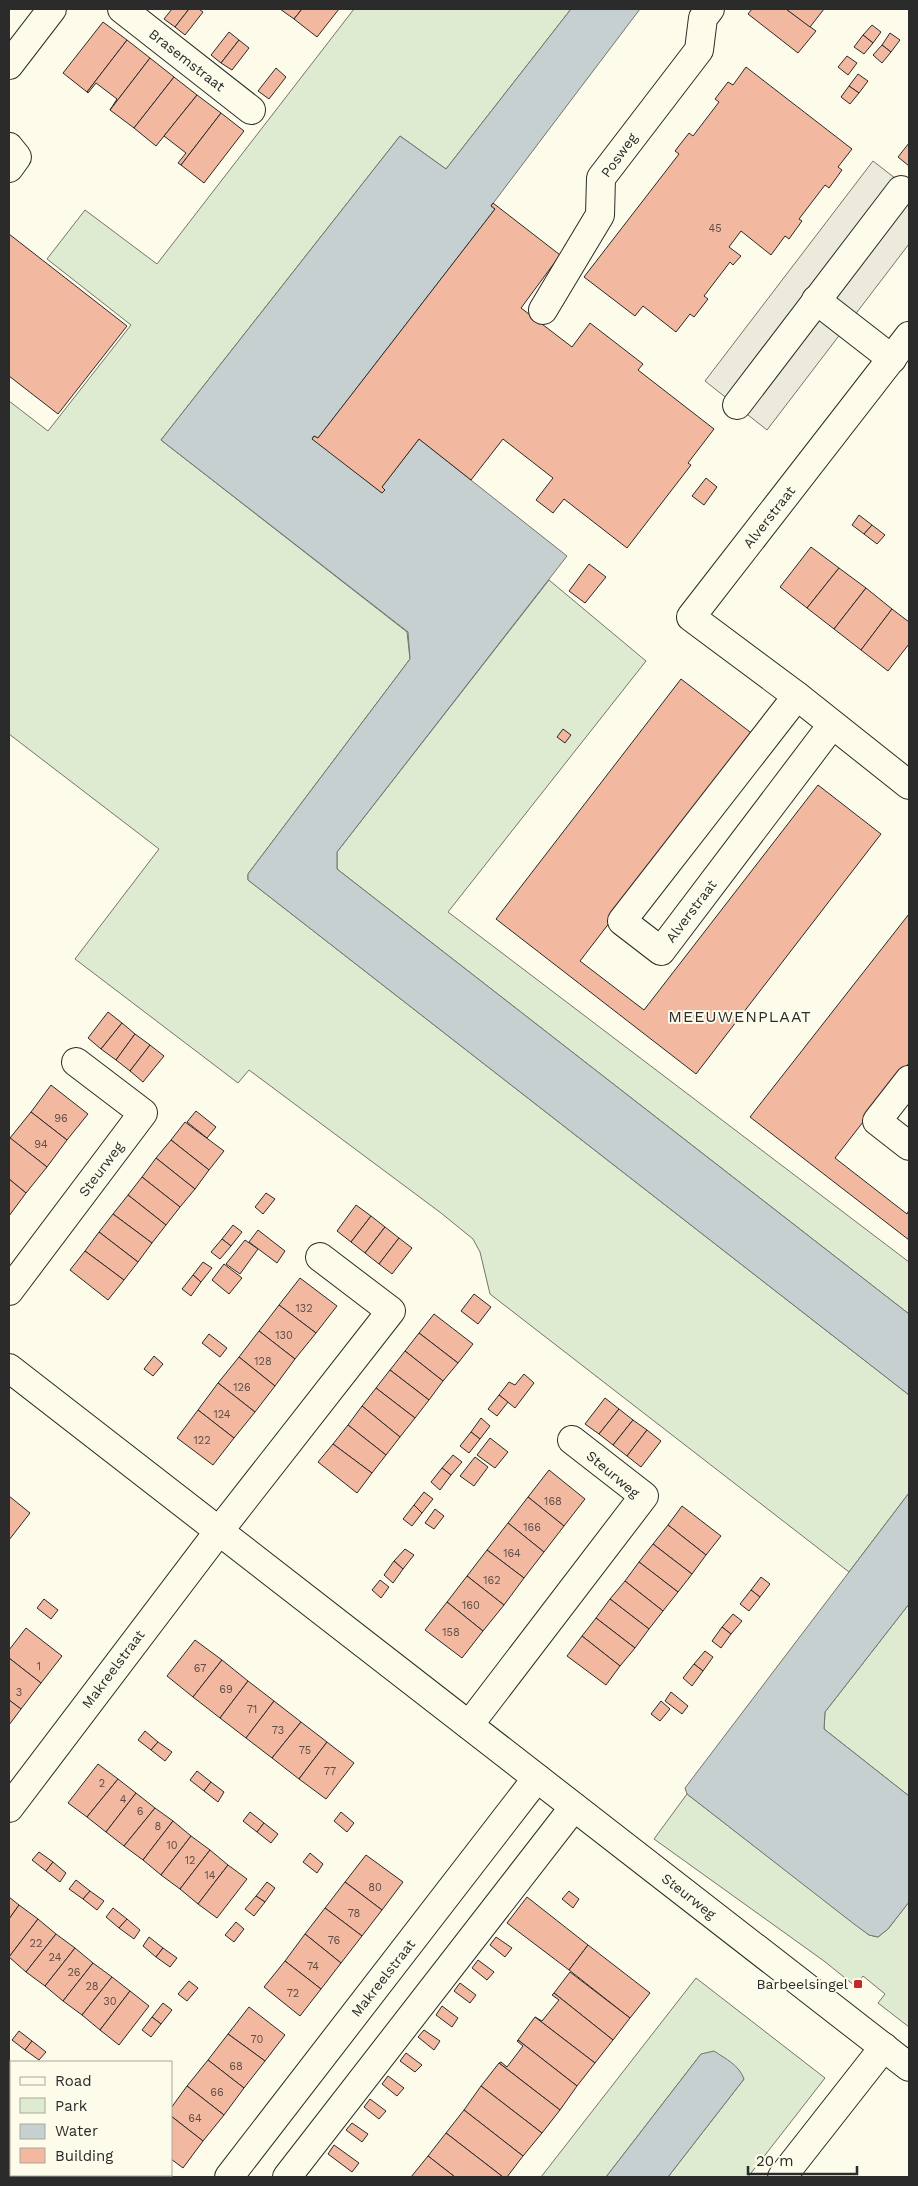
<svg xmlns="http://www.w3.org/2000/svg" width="918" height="2186" font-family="'Work Sans',sans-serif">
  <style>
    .green { fill: #deebd1; stroke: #74746e }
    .parking { fill: #eceadb; stroke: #74746e }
    .water { fill: #c7d0d0; stroke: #74746e }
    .building { fill: #f2b8a0; stroke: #2b2b2b }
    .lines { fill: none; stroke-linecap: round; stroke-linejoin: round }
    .minor-casing { stroke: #2b2b2b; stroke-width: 30 }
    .minor { stroke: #fdfbea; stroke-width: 28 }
    .poi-dot { fill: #c62828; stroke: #fdfbea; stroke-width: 2 }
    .labels { text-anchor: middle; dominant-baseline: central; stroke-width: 4; stroke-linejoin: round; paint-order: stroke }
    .number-label { font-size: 11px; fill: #5d4e48 }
    .street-label { font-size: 14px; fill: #2b2b2b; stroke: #fdfbea }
    .poi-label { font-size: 14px; fill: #2b2b2b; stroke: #fdfbea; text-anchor: end }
    .quarter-label { font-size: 16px; letter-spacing: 1px; fill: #2b2b2b; stroke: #fdfbea }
  </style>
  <rect width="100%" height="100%" fill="#fdfbea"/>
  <!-- green -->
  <g class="green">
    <path d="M354 9H571L446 169 400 136 161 440 407 632 410 659 248 874V880L909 1395V1493L849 1572 490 1294 480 1252 473 1239 441 1213 249 1070 238 1083 75 959 159 849 9 734V401L48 431 131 325 47 259 85 210 157 264Z"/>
    <path d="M549 580 646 661 448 912 909 1262V1314L337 869V852Z"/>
    <path d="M909 1604V1796L824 1729 825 1712Z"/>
    <path d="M687 1794 869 1935 878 1937 888 1929 909 1902V2027L878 2003 885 1994 863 1976 855 1986 824 1961 654 1839Z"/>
    <path d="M696 1978 825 2078 748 2177H668L744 2079 701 2054 606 2177H541Z"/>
  </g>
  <!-- parking -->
  <path class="parking" d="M873 161 909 189V244L767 430 705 381Z"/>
  <!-- water -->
  <g class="water">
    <path d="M571 9H640L491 206 495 209 318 438 314 436 312 438 382 493 385 490 382 487 419 439 567 556 337 852V869L909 1314V1395L248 880V874L410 659 408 632 161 440 400 136 446 169Z"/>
    <path d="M909 1493V1604L825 1712 824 1729 909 1796V1902L888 1929 878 1937 869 1935 854 1924 687 1794 685 1788Z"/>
    <path d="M714 2051C726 2059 739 2065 744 2079L668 2177H606L701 2054Z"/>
  </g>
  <!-- building -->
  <g class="building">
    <path d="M172 9H189L175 27 164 19Z"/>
    <path d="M189 9H199L203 12 185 35 175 27Z"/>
    <path d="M280 9H302L294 19Z"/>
    <path d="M302 9H339L317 37 294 19Z"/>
    <path d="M752 9H786L816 31 798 53 748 14Z"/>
    <path d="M786 9H824L810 27Z"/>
    <path d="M103 22 127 40 87 92 63 73Z"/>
    <path d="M872 25 881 32 873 43 863 35Z"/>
    <path d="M229 32 239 40 221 63 211 55Z"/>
    <path d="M890 33 900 40 891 52 882 45Z"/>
    <path d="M863 35 873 43 864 54 854 47Z"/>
    <path d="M127 40 150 58 110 110 117 99 96 83 88 93 87 92Z"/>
    <path d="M239 40 249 48 232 70 221 63Z"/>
    <path d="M882 45 891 52 882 63 873 55Z"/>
    <path d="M847 56 857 63 848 75 838 67Z"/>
    <path d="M150 58 174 77 134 128 110 110Z"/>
    <path d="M746 67 852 149 838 167 842 170 829 188 825 185 799 219 802 221 789 239 785 236 771 255 741 231 729 247 741 256 733 265 730 262 704 296 708 299 694 317 690 314 676 332 643 306 635 316 584 277 679 154 675 151 689 133 693 136 719 102 715 99 728 82 733 85Z"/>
    <path d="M276 68 286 77 269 99 258 91Z"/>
    <path d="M858 74 868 81 859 93 849 86Z"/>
    <path d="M174 77 197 95 156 146 134 128Z"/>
    <path d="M849 86 859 93 850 104 841 97Z"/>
    <path d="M197 95 221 113 181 165 178 163 186 153 164 136Z"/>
    <path d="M221 113 244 131 204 183 181 165Z"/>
    <path d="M909 143V166L898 157Z"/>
    <path d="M493 203 564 258H558L521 308 572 347 590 323 643 364 638 370 714 429 688 463 691 465 627 548 564 499 553 513 536 500 553 478 503 439 471 480 419 439 382 487 385 490 382 493 312 439 314 436 318 438 495 209 491 206Z"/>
    <path d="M9 234 127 326 58 414 9 376Z"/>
    <path d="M706 478 717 487 704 505 692 496Z"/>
    <path d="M859 515 872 525 864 534 852 525Z"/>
    <path d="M872 525 885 535 877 544 864 534Z"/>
    <path d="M811 547 839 568 807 608 780 587Z"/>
    <path d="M589 564 606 577 585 603 569 591Z"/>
    <path d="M839 568 866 588 834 629 807 608Z"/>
    <path d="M866 588 892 609 861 650 834 629Z"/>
    <path d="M892 609 909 622V644L888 671 861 650Z"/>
    <path d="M681 679 754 735 580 961 644 1010 818 785 881 834 696 1074 496 919Z"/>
    <path d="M563 729 571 735 565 743 557 737Z"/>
    <path d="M909 914V1063L835 1158 907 1214 909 1210V1240L750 1117Z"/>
    <path d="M108 1012 122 1023 101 1049 88 1038Z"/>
    <path d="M122 1023 135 1034 116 1060 101 1049Z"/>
    <path d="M135 1034 150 1045 130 1071 116 1060Z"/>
    <path d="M150 1045 164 1056 143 1082 130 1071Z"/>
    <path d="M51 1085 88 1114 67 1140 31 1112Z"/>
    <path d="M196 1111 216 1127 207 1138 187 1122Z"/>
    <path d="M31 1112 67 1140 47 1167 10 1138Z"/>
    <path d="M185 1122 224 1151 209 1170 171 1140Z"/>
    <path d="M9 1137 47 1167 26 1193 9 1179Z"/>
    <path d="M171 1140 209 1170 195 1189 156 1158Z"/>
    <path d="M156 1158 195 1189 180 1207 142 1177Z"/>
    <path d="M142 1177 180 1207 166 1225 128 1195Z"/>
    <path d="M9 1179 26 1193 9 1216Z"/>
    <path d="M266 1193 275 1199 263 1214 255 1207Z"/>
    <path d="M128 1195 166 1225 152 1243 113 1214Z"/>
    <path d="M356 1205 371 1216 351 1242 337 1231Z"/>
    <path d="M113 1214 152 1243 138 1262 99 1232Z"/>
    <path d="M371 1216 385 1227 365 1253 351 1242Z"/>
    <path d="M233 1225 242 1232 231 1246 222 1239Z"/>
    <path d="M385 1227 399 1238 379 1264 365 1253Z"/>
    <path d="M258 1230 285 1251 277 1263 249 1242Z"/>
    <path d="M99 1232 138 1262 124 1280 85 1251Z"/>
    <path d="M399 1238 412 1248 392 1274 379 1264Z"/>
    <path d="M222 1239 231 1246 220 1259 211 1252Z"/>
    <path d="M245 1240 258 1249 240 1274 226 1264Z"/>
    <path d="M85 1251 124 1280 108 1300 70 1270Z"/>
    <path d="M203 1262 212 1268 201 1282 193 1275Z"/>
    <path d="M224 1264 242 1278 229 1294 212 1280Z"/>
    <path d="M193 1275 201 1282 191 1296 182 1289Z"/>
    <path d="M300 1278 337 1306 316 1333 279 1305Z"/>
    <path d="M474 1294 491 1307 478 1324 461 1311Z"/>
    <path d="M279 1305 316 1333 295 1359 259 1331Z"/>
    <path d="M434 1314 473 1344 458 1363 419 1333Z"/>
    <path d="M259 1331 295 1359 275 1386 239 1357Z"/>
    <path d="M419 1333 458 1363 443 1381 405 1351Z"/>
    <path d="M209 1334 227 1348 220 1357 202 1343Z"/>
    <path d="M405 1351 443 1381 429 1400 390 1370Z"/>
    <path d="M154 1356 163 1364 153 1376 144 1369Z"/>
    <path d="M239 1357 275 1386 255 1412 218 1383Z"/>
    <path d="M390 1370 429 1400 415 1418 376 1388Z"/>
    <path d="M524 1374 534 1383 515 1408 499 1395 509 1382 515 1385Z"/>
    <path d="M218 1383 255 1412 234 1438 198 1410Z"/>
    <path d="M376 1388 415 1418 400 1437 362 1406Z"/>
    <path d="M499 1395 508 1402 497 1416 488 1409Z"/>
    <path d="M605 1398 619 1409 599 1434 585 1424Z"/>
    <path d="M362 1406 400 1437 386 1455 348 1425Z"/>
    <path d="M619 1409 633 1420 613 1445 599 1434Z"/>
    <path d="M198 1410 234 1438 213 1465 177 1438Z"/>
    <path d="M481 1418 490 1426 480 1439 471 1432Z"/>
    <path d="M633 1420 647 1430 627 1456 613 1445Z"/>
    <path d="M348 1425 386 1455 372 1473 333 1444Z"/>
    <path d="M647 1430 661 1441 641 1467 627 1456Z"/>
    <path d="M471 1432 480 1439 469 1453 460 1446Z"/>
    <path d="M490 1438 508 1452 495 1468 477 1455Z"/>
    <path d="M333 1444 372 1473 357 1493 318 1462Z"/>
    <path d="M453 1455 462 1462 451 1475 442 1468Z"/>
    <path d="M475 1457 488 1467 474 1486 460 1476Z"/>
    <path d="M442 1468 451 1475 440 1490 431 1482Z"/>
    <path d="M549 1470 585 1499 564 1526 528 1497Z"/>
    <path d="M424 1492 433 1499 422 1513 414 1505Z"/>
    <path d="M9 1496 30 1513 9 1540Z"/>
    <path d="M528 1497 564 1526 544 1552 508 1523Z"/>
    <path d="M414 1505 422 1513 412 1526 403 1519Z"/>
    <path d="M682 1506 721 1536 706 1555 668 1525Z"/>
    <path d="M435 1509 444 1516 434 1529 425 1523Z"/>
    <path d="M508 1523 544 1552 524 1578 487 1550Z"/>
    <path d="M668 1525 706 1555 692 1574 653 1544Z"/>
    <path d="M653 1544 692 1574 678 1592 639 1562Z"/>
    <path d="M405 1549 414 1555 403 1569 394 1561Z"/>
    <path d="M487 1550 524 1578 504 1605 467 1576Z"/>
    <path d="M394 1561 403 1569 393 1583 384 1575Z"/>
    <path d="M639 1562 678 1592 663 1611 625 1581Z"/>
    <path d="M467 1576 504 1605 483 1631 447 1602Z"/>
    <path d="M761 1577 770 1584 760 1597 751 1590Z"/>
    <path d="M380 1580 389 1587 381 1598 372 1590Z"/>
    <path d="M625 1581 663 1611 649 1629 610 1599Z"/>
    <path d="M751 1590 760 1597 749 1611 740 1604Z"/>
    <path d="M44 1599 58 1610 51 1619 37 1608Z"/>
    <path d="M610 1599 649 1629 635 1648 596 1618Z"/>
    <path d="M447 1602 483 1631 462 1658 425 1630Z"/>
    <path d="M733 1614 742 1621 731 1634 722 1627Z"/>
    <path d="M596 1618 635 1648 620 1666 582 1636Z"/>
    <path d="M722 1627 731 1634 721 1648 712 1641Z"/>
    <path d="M26 1628 62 1656 41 1683 9 1658V1650Z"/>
    <path d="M582 1636 620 1666 606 1685 567 1656Z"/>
    <path d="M195 1640 222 1660 193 1697 167 1676Z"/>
    <path d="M705 1651 713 1657 703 1671 694 1664Z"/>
    <path d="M9 1658 41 1683 21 1709 9 1700Z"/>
    <path d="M222 1660 248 1681 220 1718 193 1697Z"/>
    <path d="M694 1664 703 1671 692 1686 683 1678Z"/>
    <path d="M248 1681 274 1701 246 1738 220 1718Z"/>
    <path d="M671 1692 688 1706 682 1714 665 1701Z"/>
    <path d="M9 1700 21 1709 9 1725Z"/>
    <path d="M274 1701 301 1722 272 1758 246 1738Z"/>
    <path d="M661 1701 670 1709 660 1721 651 1714Z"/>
    <path d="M301 1722 327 1742 299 1779 272 1758Z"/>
    <path d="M145 1731 158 1742 151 1750 138 1740Z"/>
    <path d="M158 1742 172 1752 165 1761 151 1750Z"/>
    <path d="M327 1742 354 1763 326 1799 299 1779Z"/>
    <path d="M98 1764 118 1779 87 1817 68 1803Z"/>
    <path d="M197 1771 211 1782 204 1791 190 1780Z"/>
    <path d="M118 1779 136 1793 106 1832 87 1817Z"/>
    <path d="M211 1782 224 1792 218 1802 204 1791Z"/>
    <path d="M136 1793 155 1808 124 1846 106 1832Z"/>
    <path d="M155 1808 173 1821 143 1860 124 1846Z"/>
    <path d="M250 1812 264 1823 257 1832 243 1821Z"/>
    <path d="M341 1812 354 1823 347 1832 334 1821Z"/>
    <path d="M173 1821 191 1836 161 1875 143 1860Z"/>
    <path d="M264 1823 278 1834 271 1843 257 1832Z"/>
    <path d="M191 1836 210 1850 180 1889 161 1875Z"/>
    <path d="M210 1850 228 1865 198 1904 180 1889Z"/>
    <path d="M39 1852 53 1862 46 1871 32 1860Z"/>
    <path d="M310 1853 323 1864 317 1873 303 1862Z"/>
    <path d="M366 1855 403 1882 382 1910 345 1882Z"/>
    <path d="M53 1862 66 1873 60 1882 46 1871Z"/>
    <path d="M228 1865 247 1879 217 1918 198 1904Z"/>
    <path d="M76 1880 90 1891 83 1899 69 1889Z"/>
    <path d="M267 1882 275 1888 265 1902 256 1896Z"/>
    <path d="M345 1882 382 1910 362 1936 325 1908Z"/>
    <path d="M90 1891 104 1901 97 1910 83 1899Z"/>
    <path d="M569 1891 579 1899 573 1908 562 1899Z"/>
    <path d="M256 1896 265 1902 254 1916 245 1909Z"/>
    <path d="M9 1897 19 1905 9 1919Z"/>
    <path d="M527 1897 588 1945 569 1970 507 1923Z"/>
    <path d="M19 1905 38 1919 9 1957V1919Z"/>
    <path d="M113 1908 127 1919 119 1928 106 1917Z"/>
    <path d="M325 1908 362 1936 341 1963 305 1934Z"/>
    <path d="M38 1919 56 1934 26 1972 9 1957Z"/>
    <path d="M127 1919 140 1930 134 1939 119 1928Z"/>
    <path d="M236 1922 244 1929 234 1942 225 1935Z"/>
    <path d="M56 1934 75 1948 45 1986 26 1972Z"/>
    <path d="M305 1934 341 1963 321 1989 285 1961Z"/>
    <path d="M149 1937 163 1948 156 1957 143 1946Z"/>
    <path d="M496 1937 512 1948 505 1957 490 1945Z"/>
    <path d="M588 1945 650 1993 630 2018 569 1970Z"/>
    <path d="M75 1948 93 1963 63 2001 45 1986Z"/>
    <path d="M163 1948 177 1958 170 1967 156 1957Z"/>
    <path d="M478 1960 494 1972 487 1980 472 1968Z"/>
    <path d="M285 1961 321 1989 300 2016 264 1987Z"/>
    <path d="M93 1963 112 1977 82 2015 63 2001Z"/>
    <path d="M570 1972 630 2018 613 2040 554 1993Z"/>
    <path d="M112 1977 130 1991 100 2030 82 2015Z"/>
    <path d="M189 1981 198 1988 187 2001 178 1994Z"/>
    <path d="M460 1983 476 1995 470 2003 454 1991Z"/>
    <path d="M130 1991 149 2006 119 2045 100 2030Z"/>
    <path d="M554 1993 613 2040 595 2063 535 2017 542 2021 559 2000 552 1995Z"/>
    <path d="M163 2003 172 2010 161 2024 152 2017Z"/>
    <path d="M442 2006 458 2018 452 2027 436 2015Z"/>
    <path d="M249 2007 285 2035 265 2061 228 2034Z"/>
    <path d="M152 2017 161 2024 151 2037 142 2030Z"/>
    <path d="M535 2017 595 2063 577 2086 518 2040Z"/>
    <path d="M424 2030 440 2041 434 2050 418 2037Z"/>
    <path d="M19 2031 32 2041 25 2050 12 2040Z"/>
    <path d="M228 2034 265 2061 244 2088 208 2060Z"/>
    <path d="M518 2040 577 2086 560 2110 499 2063 501 2062 507 2067 523 2046 517 2041Z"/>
    <path d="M32 2041 46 2052 39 2060 25 2050Z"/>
    <path d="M406 2053 422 2065 415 2072 400 2061Z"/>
    <path d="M208 2060 244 2088 224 2115 187 2086Z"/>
    <path d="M499 2063 560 2110 542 2133 481 2086Z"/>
    <path d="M388 2076 404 2088 397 2096 382 2084Z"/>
    <path d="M9 2080 11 2082V2112L9 2111Z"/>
    <path d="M187 2086 224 2115 203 2141 171 2116V2108Z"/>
    <path d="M481 2086 542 2133 523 2156 464 2110Z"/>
    <path d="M370 2099 386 2111 379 2119 364 2107Z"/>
    <path d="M464 2110 523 2156 507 2177H503L446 2133Z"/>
    <path d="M171 2116 203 2141 183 2168 171 2159Z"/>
    <path d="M352 2123 368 2134 362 2142 346 2130Z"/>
    <path d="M446 2133 503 2177H455L428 2156Z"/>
    <path d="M334 2145 359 2163 352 2172 328 2154Z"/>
    <path d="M428 2156 455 2177H411Z"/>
    <path d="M119 2175H151L155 2177H118Z"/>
  </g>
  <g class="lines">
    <!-- minor casing -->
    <g class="minor-casing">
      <g id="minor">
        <path d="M122 9 251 110"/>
        <path d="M9 65 52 9"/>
        <path d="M9 147 17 157 9 168"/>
        <path d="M816 300 892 359"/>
        <path d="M543 310 600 215 601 178 699 50 703 18 710 9"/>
        <path d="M909 336 691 617 797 696 909 785"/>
        <path d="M737 405 901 190"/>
        <path d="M797 696 622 921 661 951 832 725"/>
        <path d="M909 1080 877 1121 909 1146"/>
        <path d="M9 1291 143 1113 76 1062"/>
        <path d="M9 1368 909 2067"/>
        <path d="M469 1725 644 1496 572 1440"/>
        <path d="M9 1808 219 1531 391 1311 320 1257"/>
        <path d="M229 2177 537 1778"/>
        <path d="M287 2177 574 1807"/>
        <path d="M782 2177 884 2047"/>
      </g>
    </g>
    <!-- minor -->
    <use href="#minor" class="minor"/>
  </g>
  <!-- markers -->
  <rect class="poi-dot" x="853" y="1979" width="10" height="10" rx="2.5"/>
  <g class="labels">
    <!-- number labels -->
    <g class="number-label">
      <text x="715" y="228">45</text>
      <text x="61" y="1118">96</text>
      <text x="41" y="1144">94</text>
      <text x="304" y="1308">132</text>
      <text x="284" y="1335">130</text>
      <text x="263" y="1361">128</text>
      <text x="242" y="1387">126</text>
      <text x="222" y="1414">124</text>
      <text x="202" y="1440">122</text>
      <text x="553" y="1501">168</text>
      <text x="532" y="1527">166</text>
      <text x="512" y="1553">164</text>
      <text x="492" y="1580">162</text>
      <text x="471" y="1605">160</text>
      <text x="451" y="1632">158</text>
      <text x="39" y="1666">1</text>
      <text x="200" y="1668">67</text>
      <text x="226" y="1689">69</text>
      <text x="19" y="1692">3</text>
      <text x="252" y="1709">71</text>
      <text x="278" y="1730">73</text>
      <text x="305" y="1750">75</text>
      <text x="330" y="1771">77</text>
      <text x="102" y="1783">2</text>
      <text x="123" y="1799">4</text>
      <text x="140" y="1811">6</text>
      <text x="158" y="1826">8</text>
      <text x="172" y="1845">10</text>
      <text x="190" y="1860">12</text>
      <text x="210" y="1875">14</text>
      <text x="375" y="1887">80</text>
      <text x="354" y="1913">78</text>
      <text x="334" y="1940">76</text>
      <text x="36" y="1943">22</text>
      <text x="55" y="1957">24</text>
      <text x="313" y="1966">74</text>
      <text x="74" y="1972">26</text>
      <text x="92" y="1986">28</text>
      <text x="293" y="1993">72</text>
      <text x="110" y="2001">30</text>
      <text x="257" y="2039">70</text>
      <text x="236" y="2066">68</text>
      <text x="217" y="2092">66</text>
      <text x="195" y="2118">64</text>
    </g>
    <!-- street labels -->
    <g class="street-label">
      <text transform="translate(187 60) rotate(38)">Brasemstraat</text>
      <text transform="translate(619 155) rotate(-54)">Posweg</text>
      <text transform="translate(769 517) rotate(-52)">Alverstraat</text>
      <text transform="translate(691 911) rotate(-53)">Alverstraat</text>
      <text transform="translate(101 1169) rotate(-53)">Steurweg</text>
      <text transform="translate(613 1474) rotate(40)">Steurweg</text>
      <text transform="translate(113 1669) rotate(-53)">Makreelstraat</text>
      <text transform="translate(689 1896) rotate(38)">Steurweg</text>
      <text transform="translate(383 1978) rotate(-52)">Makreelstraat</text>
    </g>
    <!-- poi labels -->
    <g class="poi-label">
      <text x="848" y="1984">Barbeelsingel</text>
    </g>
    <!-- quarter labels -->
    <g class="quarter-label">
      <text x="740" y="1016">MEEUWENPLAAT</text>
    </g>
  </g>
  <!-- border -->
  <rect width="918" height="2186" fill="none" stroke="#2b2b2b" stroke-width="20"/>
  <!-- legend -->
  <rect x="10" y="2061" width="162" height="115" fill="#fdfbea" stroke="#a9a89e"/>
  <rect x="20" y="2077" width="25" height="8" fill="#fdfbea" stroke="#a9a89e"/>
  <text x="55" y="2086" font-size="15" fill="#2b2b2b">Road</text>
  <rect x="20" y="2098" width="25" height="15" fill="#deebd1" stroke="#a9a89e"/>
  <text x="55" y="2111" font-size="15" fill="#2b2b2b">Park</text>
  <rect x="20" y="2124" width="25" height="15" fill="#c7d0d0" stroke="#a9a89e"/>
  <text x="55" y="2136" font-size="15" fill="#2b2b2b">Water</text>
  <rect x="20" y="2148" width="25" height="15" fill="#f2b8a0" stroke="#a9a89e"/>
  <text x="55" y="2161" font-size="15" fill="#2b2b2b">Building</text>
  <!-- scale -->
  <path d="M748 2166v8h109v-8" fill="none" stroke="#2b2b2b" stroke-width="2.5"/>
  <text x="756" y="2166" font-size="15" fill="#2b2b2b" stroke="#fdfbea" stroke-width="4" paint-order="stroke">20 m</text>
</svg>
